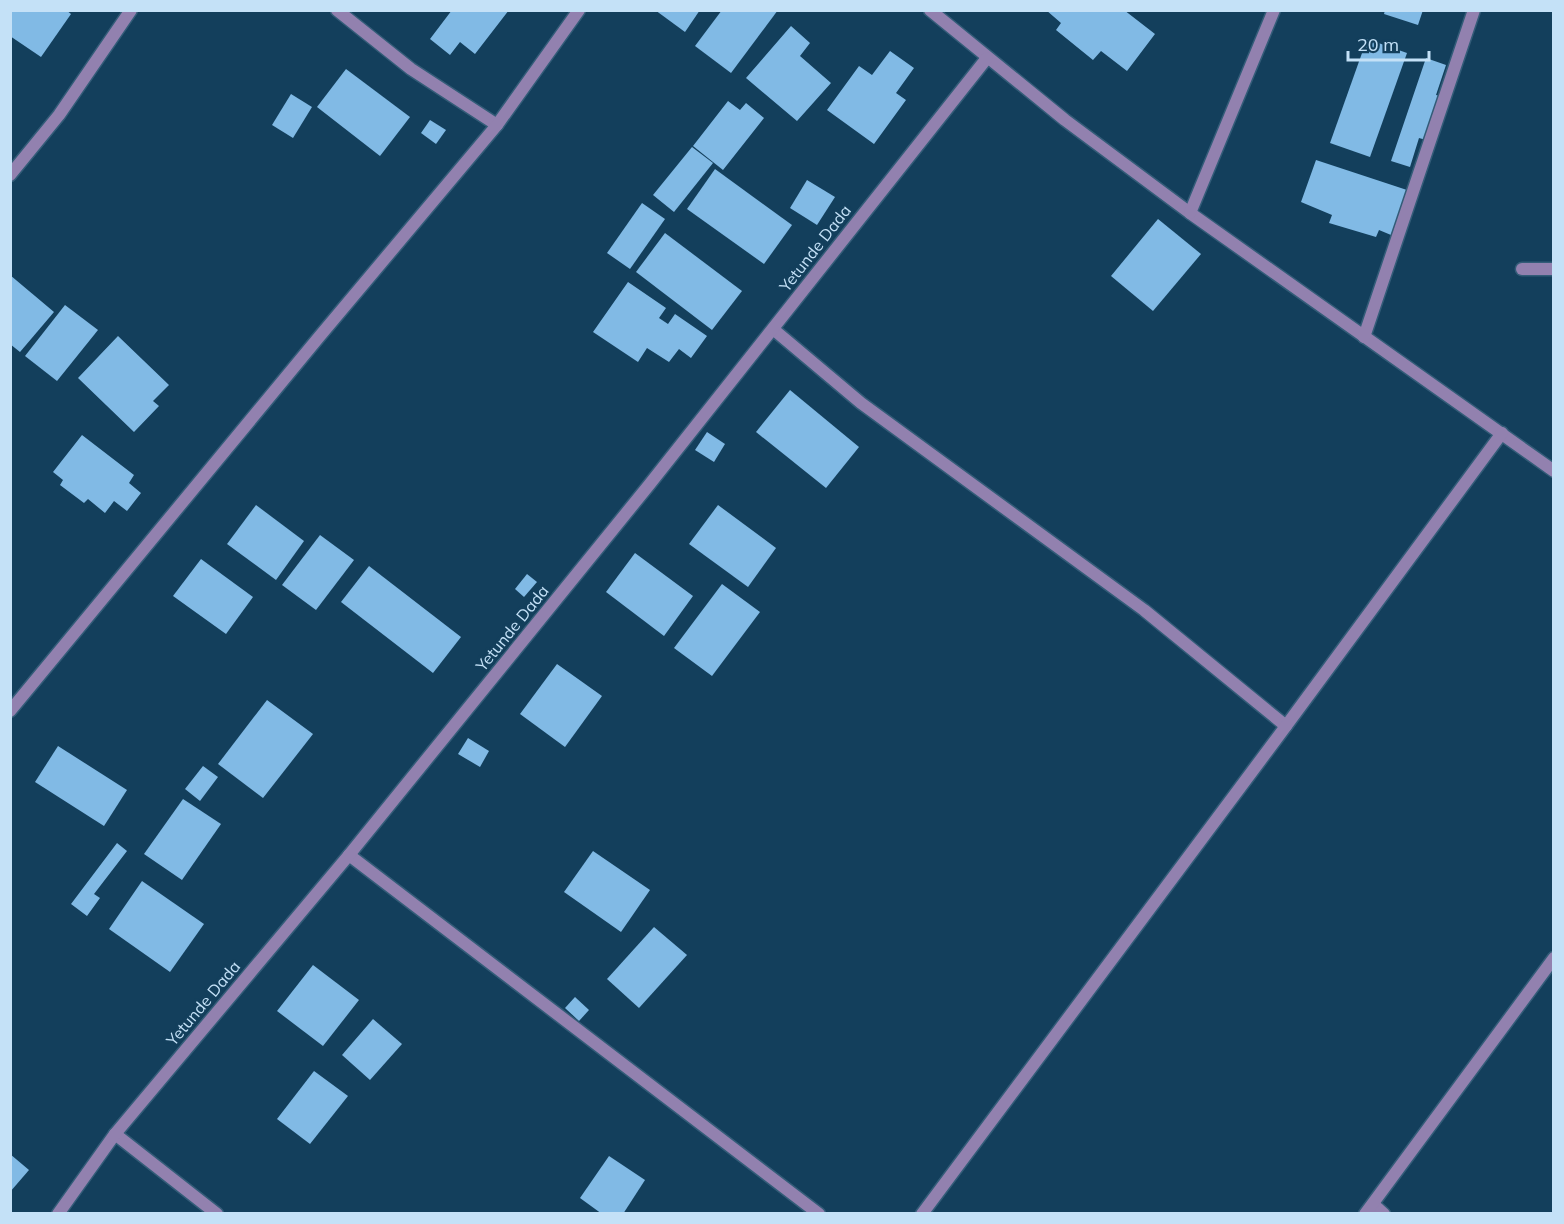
<svg xmlns="http://www.w3.org/2000/svg" width="1564" height="1224" font-family="Mulish,sans-serif">
  <style>
    .building { fill: #81bae5 }
    .lines { fill: none; stroke-linecap: round; stroke-linejoin: round }
    .lane-casing { stroke: #335c78; stroke-width: 15 }
    .street-casing { stroke: #335c78; stroke-width: 15 }
    .lane { stroke: #9281af; stroke-width: 12 }
    .street { stroke: #9281af; stroke-width: 12 }
    .labels { text-anchor: middle; dominant-baseline: central; stroke-width: 6; stroke-linejoin: round; paint-order: stroke }
    .street-label { font-size: 16px; fill: #c4e1f7; stroke: #133f5c }
  </style>
  <rect width="100%" height="100%" fill="#133f5c"/>
  <!-- building -->
  <g class="building">
    <path d="M10 10H66L71 14 41 57 10 36Z"/>
    <path d="M452 10H509L475 54 460 42 450 55 430 39Z"/>
    <path d="M655 10H700L685 32Z"/>
    <path d="M722 10H778L731 73 695 46Z"/>
    <path d="M1046 10H1124L1155 34 1127 71 1101 51 1093 60 1056 30 1061 23Z"/>
    <path d="M1385 10H1423L1418 25 1384 14Z"/>
    <path d="M791 26 810 43 800 56 831 83 797 121 746 78Z"/>
    <path d="M1367 39 1407 53 1370 157 1330 143Z"/>
    <path d="M890 51 914 68 896 93 906 100 874 144 827 110 859 66 872 75Z"/>
    <path d="M1426 58 1446 65 1436 95 1441 96 1426 140 1419 138 1410 167 1391 161Z"/>
    <path d="M346 69 410 117 380 156 317 107Z"/>
    <path d="M291 94 312 107 293 138 272 125Z"/>
    <path d="M728 101 740 110 746 103 764 118 723 170 693 146Z"/>
    <path d="M430 120 446 130 436 144 421 133Z"/>
    <path d="M692 147 713 163 674 212 653 195Z"/>
    <path d="M1316 160 1407 190 1391 235 1379 230 1376 237 1329 223 1332 215 1301 202Z"/>
    <path d="M715 169 792 225 764 264 687 209Z"/>
    <path d="M807 180 835 197 817 225 790 208Z"/>
    <path d="M642 203 665 219 630 269 607 253Z"/>
    <path d="M1158 219 1201 254 1153 311 1111 276Z"/>
    <path d="M665 233 742 291 712 330 636 272Z"/>
    <path d="M10 275 54 312 20 352 10 344Z"/>
    <path d="M628 282 666 308 659 318 668 324 675 314 707 336 691 358 679 349 669 362 647 348 638 362 593 332Z"/>
    <path d="M65 305 98 330 57 381 25 356Z"/>
    <path d="M118 336 169 385 153 401 159 406 134 432 78 378Z"/>
    <path d="M790 390 859 447 826 488 756 432Z"/>
    <path d="M707 432 725 444 714 462 695 450Z"/>
    <path d="M82 435 134 475 129 483 141 493 127 511 114 501 105 513 88 499 84 503 60 485 63 480 53 472Z"/>
    <path d="M256 505 304 541 276 580 227 544Z"/>
    <path d="M718 505 776 548 748 587 689 544Z"/>
    <path d="M320 535 354 560 316 610 282 585Z"/>
    <path d="M635 553 693 596 664 636 606 592Z"/>
    <path d="M201 559 253 597 226 634 173 596Z"/>
    <path d="M369 566 461 637 433 673 341 602Z"/>
    <path d="M527 574 537 582 524 597 515 589Z"/>
    <path d="M722 584 760 612 712 676 674 648Z"/>
    <path d="M557 664 602 696 565 747 520 714Z"/>
    <path d="M267 700 313 734 263 798 218 764Z"/>
    <path d="M468 738 489 751 480 767 458 754Z"/>
    <path d="M58 746 127 790 104 826 35 782Z"/>
    <path d="M203 766 218 777 200 801 185 789Z"/>
    <path d="M183 799 221 824 182 880 144 854Z"/>
    <path d="M117 843 127 851 94 894 100 898 87 916 71 904Z"/>
    <path d="M593 851 650 890 621 932 564 892Z"/>
    <path d="M142 881 204 924 170 972 109 929Z"/>
    <path d="M654 927 687 955 639 1008 607 979Z"/>
    <path d="M313 965 359 1000 323 1046 277 1011Z"/>
    <path d="M575 997 589 1010 579 1021 565 1008Z"/>
    <path d="M373 1019 402 1044 370 1080 342 1055Z"/>
    <path d="M314 1071 348 1096 310 1144 277 1119Z"/>
    <path d="M10 1154 29 1170 10 1192Z"/>
    <path d="M609 1156 645 1180 623 1214H602L580 1198Z"/>
  </g>
  <g class="lines">
    <!-- lane casing -->
    <g class="lane-casing">
      <path id="lane" d="M1522 269H1554"/>
    </g>
    <!-- street casing -->
    <g class="street-casing">
      <g id="street">
        <path d="M337 10 411 69 497 125"/>
        <path d="M930 10 1065 120 1190 213 1554 471"/>
        <path d="M10 175 59 115 131 10"/>
        <path d="M1190 213 1274 10"/>
        <path d="M773 329 861 403 1144 610 1286 726"/>
        <path d="M1364 337 1474 10"/>
        <path d="M10 711 319 337 497 125 579 10"/>
        <path d="M349 855 819 1214"/>
        <path d="M115 1134 217 1214"/>
        <path d="M1373 1204 1384 1214"/>
        <path d="M58 1214 115 1134 349 855 649 485 987 58"/>
        <path d="M922 1214 1286 726 1502 433"/>
        <path d="M1365 1214 1554 958"/>
      </g>
    </g>
    <!-- lane -->
    <use href="#lane" class="lane"/>
    <!-- street -->
    <use href="#street" class="street"/>
  </g>
  <g class="labels">
    <!-- street labels -->
    <g class="street-label">
      <text transform="translate(815 248) rotate(-52)">Yetunde Dada</text>
      <text transform="translate(512 628) rotate(-51)">Yetunde Dada</text>
      <text transform="translate(203 1003) rotate(-50)">Yetunde Dada</text>
    </g>
  </g>
  <!-- border -->
  <rect width="1564" height="1224" fill="none" stroke="#c4e1f7" stroke-width="24"/>
  <!-- scale -->
  <path d="M1348 51v9h81v-9" fill="none" stroke="#c4e1f7" stroke-width="3"/>
  <text x="1357" y="51" font-size="18" fill="#c4e1f7" stroke="#133f5c" stroke-width="4.5" paint-order="stroke">20 m</text>
</svg>
